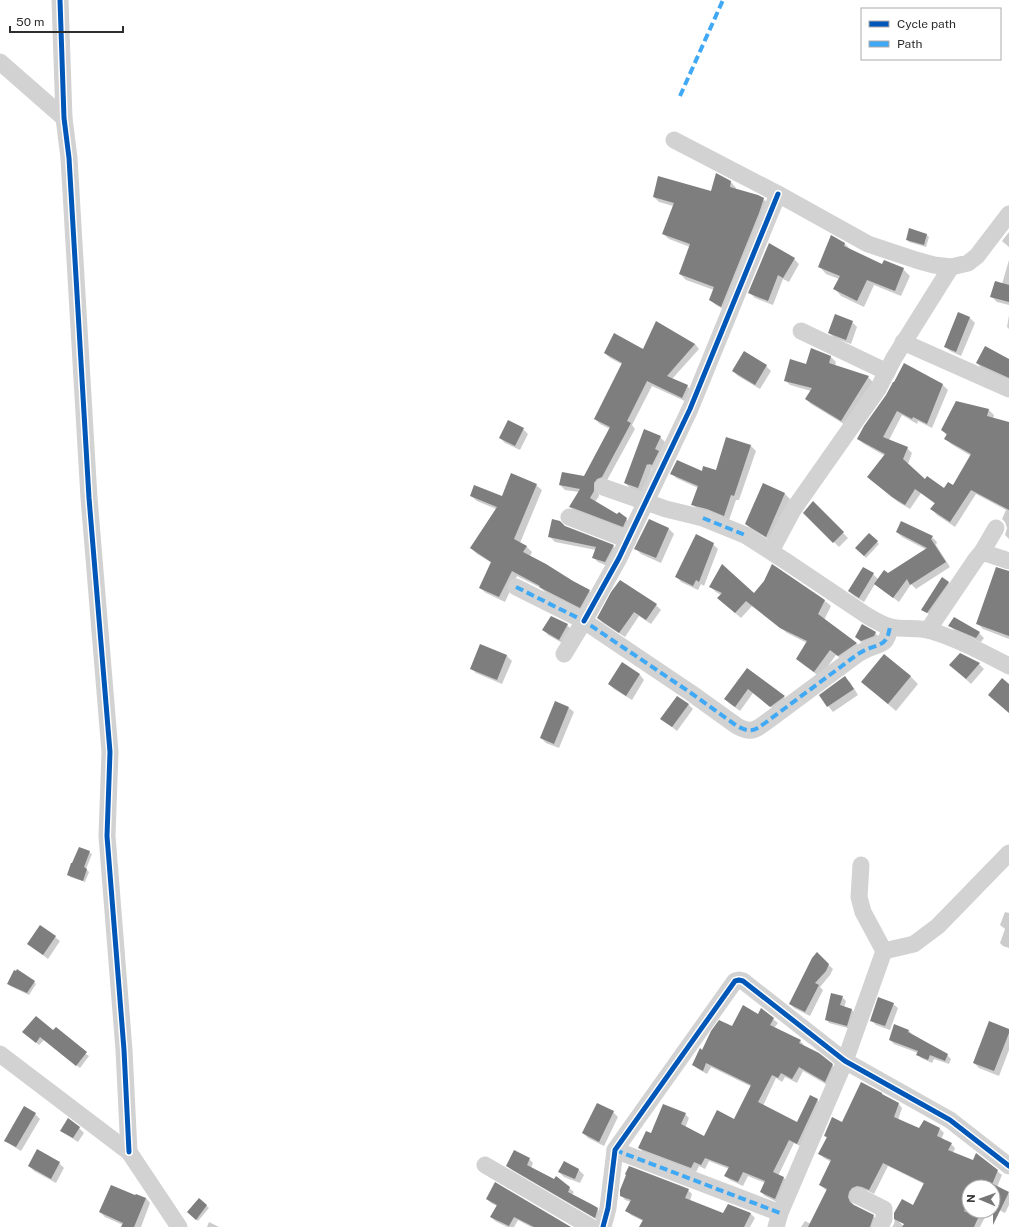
<svg xmlns="http://www.w3.org/2000/svg" width="1009" height="1227" font-family="'Public Sans',sans-serif">
  <style>
    .shadow { fill: #0003 }
    .building { fill: #7e7e7e }
    .lines { fill: none; stroke-linecap: round; stroke-linejoin: round }
    .minor { stroke: #d2d2d2; stroke-width: 17 }
    .quiet { stroke: #3fa9f5; stroke-width: 4; stroke-dasharray: 8 4; stroke-linecap: butt }
    .cycleway-casing { stroke: #fff; stroke-width: 8 }
    .cycleway { stroke: #0057b8; stroke-width: 5 }
  </style>
  <rect width="100%" height="100%" fill="#fff"/>
  <!-- shadow -->
  <g class="shadow">
    <path d="M731 182 736 188V190L763 199 769 204 727 311 716 305 710 300 714 290 686 280 680 274 690 247 669 239 663 234 673 206 659 202 654 197 712 192Z"/>
    <path d="M910 230 927 235 929 237 926 247 909 242 907 239Z"/>
    <path d="M1009 232V247L1002 241Z"/>
    <path d="M844 243 851 250 882 266 903 269 910 276 901 296 874 285 864 307 841 296 835 289 839 279 826 274 820 267Z"/>
    <path d="M794 259 799 264 789 282 783 279 773 305 755 298 750 293Z"/>
    <path d="M1009 260V305L997 302 991 296 1002 284Z"/>
    <path d="M958 314 970 318 975 323 961 356 950 351 945 346Z"/>
    <path d="M1009 315V329L1007 327Z"/>
    <path d="M852 322 857 327 851 344 834 338 829 333Z"/>
    <path d="M656 323 695 344 699 349 672 379 687 386 692 391 687 402 652 386 632 425 635 429 606 482 598 489 599 496 595 502 618 516 626 519 631 524 628 531 575 512 570 507 579 492 565 490 560 485 584 477 610 429 600 424 595 419 623 365 610 358 605 353 644 350Z"/>
    <path d="M812 350 831 357 836 362 835 366 868 377 873 382 847 426 811 404 806 399 811 391 790 385 785 380 807 365Z"/>
    <path d="M1009 360V380L982 369 977 363Z"/>
    <path d="M766 366 771 371 760 389 738 376 733 371Z"/>
    <path d="M943 385 948 390 932 428 918 421 917 424 902 415 889 440 907 448 912 453 908 464 925 480 944 489 953 486 971 456 951 444 946 439 947 436 942 430 988 409 994 415 993 419 1009 423V539L1005 535 1007 528 1005 522 1002 519 1006 510 976 494 955 527 937 515 932 509 935 504 921 493 910 509 898 502 874 482 885 456 864 444 858 439 865 426Z"/>
    <path d="M523 429 528 434 520 450 505 443 500 438Z"/>
    <path d="M660 437 665 442 653 469 652 468 643 493 630 488 625 483Z"/>
    <path d="M751 446 756 451 739 500H736L729 520 697 509 692 504 698 488 676 478 672 473H702L716 471Z"/>
    <path d="M764 484 785 494 790 499 771 541 751 529 746 524Z"/>
    <path d="M536 485 542 490 520 543 526 546 532 552 530 556 589 591 595 596 586 613 546 593 541 588 517 576 505 602 486 593 480 588 492 563 477 554 471 548 496 509 477 501 471 496 502 497Z"/>
    <path d="M813 502 848 538 839 547 805 513Z"/>
    <path d="M649 520 669 529 674 534 661 563 641 554 636 549Z"/>
    <path d="M565 527 613 546 618 551 610 567 598 562 593 557 596 550 555 542 550 537Z"/>
    <path d="M897 532 932 537 937 542 936 545 950 567 916 589 911 584 899 602 875 584 864 602 854 596 849 591 873 574 878 579 888 574 927 550 902 537Z"/>
    <path d="M869 534 879 544 866 558 856 548Z"/>
    <path d="M713 544 718 549 704 586 701 584 698 590 681 582 677 577Z"/>
    <path d="M1009 572V639L983 629 977 623Z"/>
    <path d="M948 582 953 587 933 618 923 609Z"/>
    <path d="M711 587 754 594 825 601 831 606 824 620 857 644 862 649 845 661 836 655 820 677 804 665 798 659 807 643 787 633 752 606 741 618 724 603 721 595 716 592Z"/>
    <path d="M656 605 661 610 651 624 639 616 625 637 603 623 598 618Z"/>
    <path d="M567 625 572 630 564 644 548 635 544 630Z"/>
    <path d="M950 626 979 633 984 638 981 642 955 631Z"/>
    <path d="M875 633 880 638 867 645 861 642 856 637Z"/>
    <path d="M480 645 507 656 512 661 502 684 476 673 471 668Z"/>
    <path d="M622 664 640 675 644 680 632 700 614 689 609 684Z"/>
    <path d="M979 664 984 669 971 684 956 670Z"/>
    <path d="M748 669 784 697 788 701 775 710 753 693 740 711 729 703Z"/>
    <path d="M910 676 918 684 896 711 862 682Z"/>
    <path d="M845 678 850 682 858 695 833 712 820 696Z"/>
    <path d="M688 704 693 709 677 731 667 723Z"/>
    <path d="M569 708 574 712 559 748 546 743 541 738Z"/>
    <path d="M89 852 92 854 86 869 89 872 85 882 70 877 68 875Z"/>
    <path d="M1005 912 1009 913V948L1003 946 1000 943 1005 929 1000 925Z"/>
    <path d="M55 937 60 941 48 959 28 944Z"/>
    <path d="M817 954 833 969 830 975 820 987 823 990 810 1016 794 1008 790 1004Z"/>
    <path d="M34 982 36 984 29 995 10 986 8 983Z"/>
    <path d="M842 997 846 1001 844 1008 852 1010 855 1013 851 1029 829 1023 826 1019Z"/>
    <path d="M893 1004 898 1008 890 1030 876 1025 871 1020Z"/>
    <path d="M759 1015 773 1019 778 1023 774 1028 800 1041 804 1045V1047L832 1065 837 1069 829 1086 803 1071 797 1083 785 1077 782 1082 776 1078 763 1106 797 1123 817 1100 822 1104 802 1147 794 1143 778 1176 784 1178 788 1183 779 1203 765 1196 761 1192 765 1183 748 1176 743 1186 730 1180 725 1176 729 1169 709 1161 705 1169 699 1166 696 1172 643 1152 639 1148 651 1135 685 1114 689 1118 685 1128 705 1137 735 1120 752 1087 711 1067 707 1074 698 1069 693 1065 703 1051 733 1028Z"/>
    <path d="M908 1030 912 1034 947 1055 951 1059 949 1064 934 1059 932 1063 921 1058 918 1054V1053L894 1044 890 1040Z"/>
    <path d="M1009 1030V1050L999 1076 979 1068 974 1063Z"/>
    <path d="M54 1032 89 1056 80 1068 44 1040 39 1045 27 1035Z"/>
    <path d="M898 1103 902 1108 898 1120 920 1129 924 1121 940 1129 944 1133 941 1139 951 1144 955 1148 953 1153 997 1171 1002 1175 997 1187 1009 1194V1205L1005 1213 993 1207V1187H969V1211H988L980 1227H932L924 1184 888 1166 874 1194 868 1191 862 1190 853 1196 852 1202 853 1206 873 1216 878 1220 876 1227H801L805 1221 811 1224 827 1191 820 1185 831 1162 824 1158 819 1154 827 1138 825 1136 842 1124Z"/>
    <path d="M613 1112 618 1117 604 1146 588 1138 583 1133Z"/>
    <path d="M35 1114 40 1119 21 1151 11 1145 6 1140Z"/>
    <path d="M79 1128 84 1133 78 1142 67 1135 62 1130Z"/>
    <path d="M529 1159 533 1163 531 1168 555 1180 556 1177 574 1192 572 1195 597 1209 601 1213 599 1221 512 1170 508 1166Z"/>
    <path d="M564 1162 579 1170 584 1175 580 1183 564 1177 559 1172Z"/>
    <path d="M59 1163 64 1168 56 1183 34 1171 29 1166Z"/>
    <path d="M688 1190 692 1194 690 1201 724 1214 728 1205 751 1214 755 1218 750 1227H640L643 1221 631 1215 627 1211 631 1202 625 1200 621 1195Z"/>
    <path d="M135 1197 146 1198 150 1203 141 1227H122L123 1225 105 1217 100 1212Z"/>
    <path d="M199 1199 209 1208 198 1221 188 1212Z"/>
    <path d="M487 1199 569 1227H531L518 1220 514 1227H507L495 1221 491 1217 497 1206 491 1203Z"/>
    <path d="M895 1217 904 1227H892L894 1224Z"/>
    <path d="M209 1222 219 1227H207Z"/>
  </g>
  <!-- building -->
  <g class="building">
    <path d="M716 173 731 181 730 187 758 195 764 198 759 213 721 307 709 300 714 287 679 274 690 244 662 234 674 203 653 197 658 176 711 191Z"/>
    <path d="M909 228 927 234 924 245 906 240Z"/>
    <path d="M831 235 845 243 844 246 882 264 884 260 904 268 895 291 867 280 857 301 833 289 840 276 818 267Z"/>
    <path d="M769 243 795 258 783 278 778 275 768 301 748 293Z"/>
    <path d="M995 281 1009 285V302L990 297Z"/>
    <path d="M958 312 970 317 956 352 944 347Z"/>
    <path d="M835 314 853 321 846 340 828 333Z"/>
    <path d="M656 321 695 344 667 376 688 385 682 398 647 381 627 421 631 423 602 477 597 479 594 483V491L590 498 617 514 619 512 627 518 623 527 573 508 569 507 580 489 559 485 562 472 584 476 610 427 594 419 622 363 604 353 614 333 643 349Z"/>
    <path d="M985 346 1009 359V378L976 363Z"/>
    <path d="M811 348 831 356 829 363 869 376 841 421 805 399 812 388 784 381 790 359 806 364Z"/>
    <path d="M744 351 767 365 755 385 732 371Z"/>
    <path d="M904 363 943 384 927 424 913 417 912 419 897 411 883 437 908 447 903 459 925 479 927 476 944 488 948 482 953 485 971 454 944 439 947 434 941 430 956 401 989 409 987 416 1009 422V510L971 490 950 522 930 509 935 503 915 489 905 505 892 497 867 477 885 454 857 439 864 426 886 395 892 384 893 382H894Z"/>
    <path d="M508 420 524 428 515 446 499 438Z"/>
    <path d="M644 429 661 436 655 449 659 451 652 465 649 464 648 465 647 464 638 488 624 483Z"/>
    <path d="M726 437 751 445 734 496 731 495 724 516 707 509 691 505 698 486 670 474 677 460 702 471 703 466 716 470Z"/>
    <path d="M511 473 537 484 514 539 527 546 523 552 546 564 573 581 590 590 580 608 539 587 540 586 512 571 499 597 479 588 491 562 470 548 497 507 470 496 474 485 502 496Z"/>
    <path d="M763 483 785 493 766 537 745 524Z"/>
    <path d="M813 501 844 532 833 543 803 513Z"/>
    <path d="M552 519 560 521 565 526 614 545 605 562 592 558 596 547 548 537Z"/>
    <path d="M649 519 669 528 656 558 634 549Z"/>
    <path d="M901 521 933 536 931 539 946 562 910 585 907 579 893 598 874 584 884 570 888 573 927 548 896 532Z"/>
    <path d="M869 533 878 541 864 556 855 548Z"/>
    <path d="M696 534 714 543 699 582 696 580 693 586 675 577Z"/>
    <path d="M722 564 754 593 764 581 772 564 825 600 818 614 857 643 838 656 830 650 814 672 796 659 807 641 780 628 746 601 735 613 717 598 722 593 709 587Z"/>
    <path d="M863 567 874 573 859 598 848 591Z"/>
    <path d="M996 567 1009 571V636L976 624Z"/>
    <path d="M942 577 949 582 927 613 921 610Z"/>
    <path d="M620 580 657 604 646 620 634 612 619 633 597 618 611 592Z"/>
    <path d="M551 616 568 624 559 640 542 630Z"/>
    <path d="M954 617 980 632 976 638 948 626Z"/>
    <path d="M862 624 876 632 874 636 861 641 855 637Z"/>
    <path d="M480 644 507 655 497 680 470 669Z"/>
    <path d="M960 653 980 663 966 679 949 665Z"/>
    <path d="M884 654 911 676 888 704 861 682Z"/>
    <path d="M622 662 640 674 626 696 608 684Z"/>
    <path d="M747 668 785 696 770 707 748 689 735 707 724 699Z"/>
    <path d="M845 676 854 689 827 707 819 695Z"/>
    <path d="M1002 678 1009 684V713L988 695Z"/>
    <path d="M677 696 689 704 672 727 660 719Z"/>
    <path d="M555 701 569 707 554 744 540 738Z"/>
    <path d="M79 847 90 851 84 867 87 869 83 881 67 875 71 863H72Z"/>
    <path d="M40 925 56 936 43 955 27 944Z"/>
    <path d="M817 952 829 964 826 971 815 983 819 985 805 1012 789 1004 812 958Z"/>
    <path d="M17 969 35 981 27 993 7 984 14 970 16 971Z"/>
    <path d="M831 993 843 996 840 1005 852 1009 847 1026 825 1020Z"/>
    <path d="M878 997 894 1003 885 1026 870 1021Z"/>
    <path d="M743 1005 758 1014 761 1008 774 1018 770 1025 801 1040 799 1043 819 1053 833 1064 825 1082 799 1067 792 1079 781 1073 778 1078 772 1075 758 1102 797 1122 810 1095 818 1099 797 1144 789 1140 773 1172 784 1177 775 1199 760 1192 765 1181 743 1172 738 1182 724 1176 729 1167 705 1158 701 1165 694 1162 691 1168 638 1148 646 1131 651 1133 663 1104 686 1113 681 1124 704 1136 717 1110 734 1119 751 1085 706 1063 703 1071 692 1065 700 1048 702 1050 711 1031 719 1020 732 1026Z"/>
    <path d="M36 1016 53 1030 56 1027 87 1052 76 1066 40 1037 36 1043 22 1032Z"/>
    <path d="M989 1021 1009 1029V1033L994 1071 973 1063Z"/>
    <path d="M894 1024 909 1030 908 1032 948 1054 945 1061 930 1055 928 1060 916 1055 918 1051 889 1040Z"/>
    <path d="M861 1082 882 1093V1094L899 1103 894 1117 919 1128 924 1120 940 1128 937 1136 952 1143 948 1150 973 1160 976 1153 998 1170 991 1187H969V1202L964 1211 978 1218 974 1227H902L904 1224 894 1219V1213L902 1199 913 1205 924 1183 883 1163 869 1190 862 1187 857 1186 852 1188 849 1192 848 1197 850 1202 854 1205 874 1215 870 1227H808L827 1189 819 1185 831 1160 818 1154 827 1137 824 1136 832 1117 842 1122Z"/>
    <path d="M597 1103 614 1111 599 1142 582 1133Z"/>
    <path d="M24 1106 36 1113 16 1147 4 1141Z"/>
    <path d="M68 1118 80 1127 73 1138 60 1131Z"/>
    <path d="M37 1149 60 1162 51 1179 28 1166Z"/>
    <path d="M514 1150 530 1158 527 1165 554 1179 556 1176 570 1187 568 1192 593 1205 598 1208 595 1218 506 1166Z"/>
    <path d="M564 1161 579 1169 575 1179 558 1172Z"/>
    <path d="M629 1166 689 1189 685 1198 723 1213 728 1204 751 1213 744 1227H639L643 1220 625 1211 631 1200 620 1196V1190L626 1175 625 1174Z"/>
    <path d="M495 1182 571 1227H534L514 1217 509 1226 490 1217 497 1205 486 1199Z"/>
    <path d="M993 1184 1009 1192 993 1225Z"/>
    <path d="M111 1185 135 1195 136 1194 146 1198 134 1227H121L123 1223 99 1212Z"/>
    <path d="M199 1198 207 1205 196 1220 187 1212Z"/>
  </g>
  <g class="lines">
    <!-- minor -->
    <g class="minor">
      <path d="M60 0 64 118 69 158 89 498 110 752 107 836 124 1050 129 1152"/>
      <path d="M0 62 64 118"/>
      <path d="M674 140 778 194 868 244 916 260 934 265 951 267 968 263 977 256 1009 214"/>
      <path d="M801 331 887 372"/>
      <path d="M903 342 1009 389"/>
      <path d="M603 487 666 509 703 518 745 535 787 562 866 615C874 620 882 625 891 627 904 630 918 627 931 631 958 639 984 653 1009 666"/>
      <path d="M569 517 628 540"/>
      <path d="M771 551 793 510 878 389 894 358 951 267"/>
      <path d="M982 552 996 528"/>
      <path d="M516 587 584 621 691 693 737 726C750 733 754 731 765 723L858 654C862 652 866 649 870 648 884 643 887 643 890 627"/>
      <path d="M928 630 976 559 982 552 1009 561"/>
      <path d="M564 654 584 621 619 558 690 409 778 194"/>
      <path d="M861 865 859 897 863 912 884 951"/>
      <path d="M0 1054 129 1152 179 1227"/>
      <path d="M615 1150 780 1213"/>
      <path d="M485 1165 591 1227"/>
      <path d="M858 1196 884 1209V1219L880 1227"/>
      <path d="M603 1227 608 1208 615 1150 735 981 739 980 743 981 845 1061 950 1120 1009 1166"/>
      <path d="M776 1227 780 1213 845 1061 884 951 914 944 938 926 1009 853"/>
    </g>
    <!-- quiet -->
    <g class="quiet">
      <path d="M680 96 723 0"/>
      <path d="M703 518 745 535"/>
      <path d="M516 587 584 621 691 693 737 726C750 733 754 731 765 723L858 654C862 652 866 649 870 648 884 643 887 643 890 627"/>
      <path d="M615 1150 780 1213"/>
    </g>
    <!-- cycleway casing -->
    <g class="cycleway-casing">
      <g id="cycleway">
        <path d="M60 0 64 118 69 158 89 498 110 752 107 836 124 1050 129 1152"/>
        <path d="M584 621 619 558 690 409 778 194"/>
        <path d="M603 1227 608 1208 615 1150 735 981 739 980 743 981 845 1061 950 1120 1009 1166"/>
      </g>
    </g>
    <!-- cycleway -->
    <use href="#cycleway" class="cycleway"/>
  </g>
  <!-- legend -->
  <rect x="861" y="8" width="140" height="52" fill="#ffffff" stroke="#ababab"/>
  <rect x="869" y="21" width="20" height="6" fill="#0057b8" stroke="#ababab"/>
  <text x="897" y="28" font-size="12" fill="#2d2d2d">Cycle path</text>
  <rect x="869" y="41" width="20" height="6" fill="#3fa9f5" stroke="#ababab"/>
  <text x="897" y="48" font-size="12" fill="#2d2d2d">Path</text>
  <!-- north arrow -->
  <g transform="translate(981 1199) rotate(272)"><circle r="19" fill="#ffffff" stroke="#ababab"/>
  <path d="M0-3L7 15L0 10L-7 15Z" fill="#767676"/>
  <text y="-6" font-size="11" font-weight="bold" text-anchor="middle" fill="#2d2d2d">N</text>
  </g>
  <!-- scale -->
  <path d="M10 26v6h113v-6" fill="none" stroke="#2d2d2d" stroke-width="2"/>
  <text x="16" y="26" font-size="12" fill="#2d2d2d" stroke="#ffffff" stroke-width="3" paint-order="stroke">50 m</text>
</svg>
